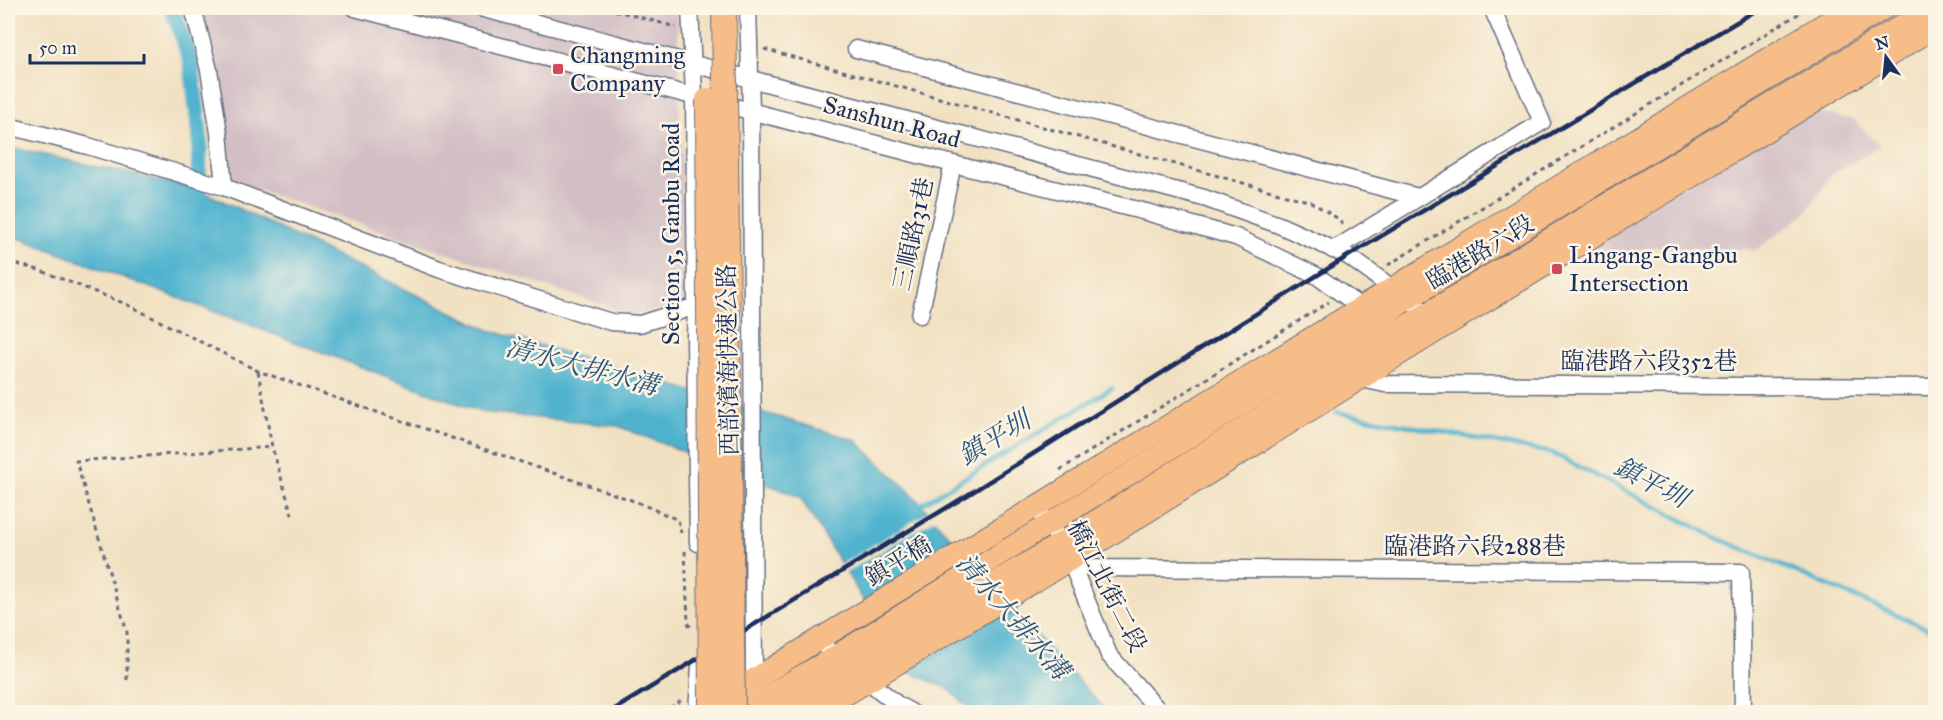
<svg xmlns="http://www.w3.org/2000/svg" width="1943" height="720" font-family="'IM FELL Great Primer','Noto Serif TC',serif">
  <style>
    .industrial { fill: #d2bec5 }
    .water { fill: #50b3cf; stroke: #367196; stroke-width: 1.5 }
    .pier { fill: #f1e1c2 }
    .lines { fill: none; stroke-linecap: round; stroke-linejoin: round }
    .stream { stroke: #50b3cf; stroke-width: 4.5 }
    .canal { stroke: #50b3cf; stroke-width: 16 }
    .minor-casing { stroke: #666d81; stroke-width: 19 }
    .major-casing { stroke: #666d81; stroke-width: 23 }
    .path { stroke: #666d81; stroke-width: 3; stroke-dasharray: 4.5 4.5; stroke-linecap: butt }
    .minor { stroke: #fff; stroke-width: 16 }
    .major { stroke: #f7bd88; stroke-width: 21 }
    .rail { stroke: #1b2f5e; stroke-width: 4.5 }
    .highway-bridge-casing { stroke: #666d81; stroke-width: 26; stroke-linecap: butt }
    .highway-bridge { stroke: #f7bd88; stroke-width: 24 }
    .poi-dot { fill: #d1495b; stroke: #fcf5e5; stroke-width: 2 }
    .labels { text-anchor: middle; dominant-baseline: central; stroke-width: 5; stroke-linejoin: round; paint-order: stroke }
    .poi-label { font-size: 24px; fill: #1b2f5e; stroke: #fcf5e5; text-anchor: start }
    .street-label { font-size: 24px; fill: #1b2f5e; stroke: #fcf5e5 }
    .water-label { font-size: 26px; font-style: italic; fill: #2b5780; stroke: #fcf5e5 }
  </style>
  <rect width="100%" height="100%" fill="#fcf5e5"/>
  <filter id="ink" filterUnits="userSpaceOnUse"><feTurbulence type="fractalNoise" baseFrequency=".0167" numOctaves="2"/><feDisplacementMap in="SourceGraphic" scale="12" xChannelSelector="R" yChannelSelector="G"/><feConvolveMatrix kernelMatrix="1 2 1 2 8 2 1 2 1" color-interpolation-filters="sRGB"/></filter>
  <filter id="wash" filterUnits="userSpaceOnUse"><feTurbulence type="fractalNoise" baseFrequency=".008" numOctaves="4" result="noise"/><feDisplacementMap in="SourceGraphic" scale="24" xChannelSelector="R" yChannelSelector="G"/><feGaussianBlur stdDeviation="1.35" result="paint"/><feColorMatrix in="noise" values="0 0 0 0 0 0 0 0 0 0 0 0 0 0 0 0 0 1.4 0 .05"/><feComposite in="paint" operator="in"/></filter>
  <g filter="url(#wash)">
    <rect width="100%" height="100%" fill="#f1e1c2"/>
    <!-- industrial -->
    <g class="industrial">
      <path d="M201 8H677L685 303 633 315 234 182Z"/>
      <path d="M1806 111 1853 119 1880 146 1831 175 1805 214 1756 250 1655 247 1587 260 1584 246Z"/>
    </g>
    <!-- water -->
    <path class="water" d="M8 147 198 189 489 330 855 440 910 492 1068 670 1108 712H974L947 688 907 671 800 497 618 426 481 412 8 234Z"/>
    <!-- pier -->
    <path class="pier" d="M930 511 937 518 844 574 839 566Z"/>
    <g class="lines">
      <!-- stream -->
      <g class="stream">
        <path d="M1336 412 1552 453 1715 537 1936 632"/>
        <path d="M917 507 1112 388"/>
      </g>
      <!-- canal -->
      <path class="canal" d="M172 8 191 61 200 138 198 189"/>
    </g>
  </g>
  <g filter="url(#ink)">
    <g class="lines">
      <!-- minor casing -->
      <g class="minor-casing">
        <g id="minor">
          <path d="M193 8 209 70 219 133 224 187"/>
          <path d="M355 8 953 164 1146 212 1236 237 1317 276 1369 313"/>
          <path d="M480 8 1204 198 1279 225 1348 256 1436 320"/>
          <path d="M690 8 694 95 696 306 695 337 698 543"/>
          <path d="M748 8 751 110 754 687"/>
          <path d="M856 49 1418 197"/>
          <path d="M8 126 88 146 224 187 439 269 611 322 640 324 696 306"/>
          <path d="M1333 250 1542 122 1492 8"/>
          <path d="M920 315 953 164"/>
          <path d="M1362 379 1385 384 1936 387"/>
          <path d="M1041 515 1049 523 1070 560 1109 655 1160 712"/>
          <path d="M1070 560 1091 568 1741 572 1743 712"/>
          <path d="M819 639 834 657 853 669 898 705 911 712"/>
          <path d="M697 712 700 665"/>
        </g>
      </g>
      <!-- major casing -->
      <g class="major-casing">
        <g id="major">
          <path d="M720 700 1850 8"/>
          <path d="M739 712 834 657 1378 320 1408 299 1885 8"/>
          <path d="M778 712 1059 544 1395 333 1930 8"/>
          <path d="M817 712 1070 560 1445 326 1632 213 1936 27"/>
        </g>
      </g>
      <!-- path -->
      <g class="path">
        <path d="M606 8 676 27"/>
        <path d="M764 49 1311 202 1337 218 1344 226"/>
        <path d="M8 262 39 270 126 304 258 371 637 502 678 520 681 533"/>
        <path d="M1388 265 1808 8"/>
        <path d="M258 371 272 447 293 518"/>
        <path d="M1060 470 1329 302"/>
        <path d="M685 551 688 623 691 628"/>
        <path d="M127 680V632L76 461 272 447"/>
        <path d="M662 712 681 701"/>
      </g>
      <!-- minor -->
      <use href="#minor" class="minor"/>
      <!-- major -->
      <use href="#major" class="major"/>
      <!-- rail -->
      <path class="rail" d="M610 712 966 496 1348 256 1760 8"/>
      <!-- highway-bridge casing -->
      <g class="highway-bridge-casing">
        <g id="highway-bridge">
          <path d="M724 8 733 712"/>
          <path d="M708 100 711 712"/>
        </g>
      </g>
      <!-- highway-bridge -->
      <use href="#highway-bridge" class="highway-bridge"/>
    </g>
  </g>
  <!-- markers -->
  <g class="poi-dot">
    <rect x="552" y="63" width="12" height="12" rx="3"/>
    <rect x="1551" y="263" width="12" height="12" rx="3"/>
  </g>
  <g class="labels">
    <!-- poi labels -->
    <g class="poi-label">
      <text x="570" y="55">Changming<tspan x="570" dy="28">Company</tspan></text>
      <text x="1569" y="255">Lingang-Gangbu<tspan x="1569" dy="28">Intersection</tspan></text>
    </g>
    <!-- street labels -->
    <g class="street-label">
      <text transform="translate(892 122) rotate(15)">Sanshun Road</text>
      <text transform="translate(671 234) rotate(-90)">Section 5, Ganbu Road</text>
      <text transform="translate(913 234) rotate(-78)">三順路31巷</text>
      <text transform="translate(1480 252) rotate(-31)">臨港路六段</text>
      <text transform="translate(728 360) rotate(-91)">西部濱海快速公路</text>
      <text x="1649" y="361">臨港路六段352巷</text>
      <text x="1475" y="546">臨港路六段288巷</text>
      <text transform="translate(898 561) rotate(-31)">鎮平橋</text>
      <text transform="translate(1107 586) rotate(63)">橋江北街二段</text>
    </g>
    <!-- water labels -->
    <g class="water-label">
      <text transform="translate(582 366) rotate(15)">清水大排水溝</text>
      <text transform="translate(994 438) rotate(-31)">鎮平圳</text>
      <text transform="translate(1651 482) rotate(27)">鎮平圳</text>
      <text transform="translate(1013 616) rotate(49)">清水大排水溝</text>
    </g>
  </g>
  <!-- margin -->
  <rect width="1943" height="720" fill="none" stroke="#fcf5e5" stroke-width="30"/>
  <!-- north arrow -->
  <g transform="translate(1886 57) rotate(345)" stroke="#fcf5e5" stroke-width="4.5" paint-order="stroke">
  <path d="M0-4.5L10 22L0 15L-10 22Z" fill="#1b2f5e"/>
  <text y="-9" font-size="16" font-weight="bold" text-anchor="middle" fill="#1b2f5e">N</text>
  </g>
  <!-- scale -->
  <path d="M30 54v9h114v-9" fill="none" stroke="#1b2f5e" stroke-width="3"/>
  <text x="39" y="54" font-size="18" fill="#1b2f5e" stroke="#fcf5e5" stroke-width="4.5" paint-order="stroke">50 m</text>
</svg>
